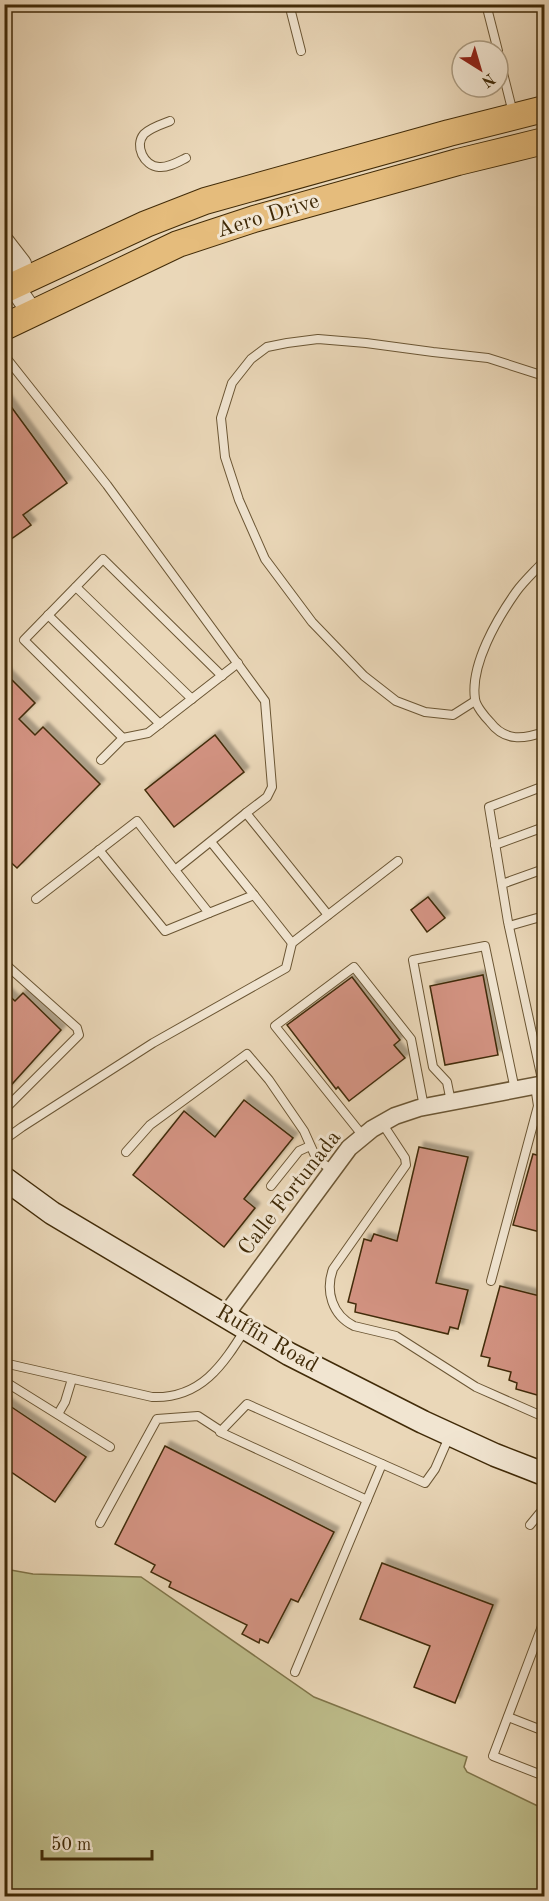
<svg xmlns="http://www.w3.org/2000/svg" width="549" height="1901" font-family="'Old Standard TT',serif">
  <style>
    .green { fill: #bdbc8a; stroke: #7f7449; stroke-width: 1.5 }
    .building { fill: #d39382; stroke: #412b08; stroke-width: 1.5; filter: url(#shadow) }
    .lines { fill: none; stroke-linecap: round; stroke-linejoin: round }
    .service-casing { stroke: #6b5634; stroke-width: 10 }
    .minor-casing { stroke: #6b5634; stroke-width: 19 }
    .tertiary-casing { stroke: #6b5634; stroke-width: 22 }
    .secondary-casing { stroke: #412b08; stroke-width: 25 }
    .primary-casing { stroke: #412b08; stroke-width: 28 }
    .service { stroke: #f1e5d1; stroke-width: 8 }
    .minor { stroke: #f1e5d1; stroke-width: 16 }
    .tertiary { stroke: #f1e5d1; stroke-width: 20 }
    .secondary { stroke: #f1e5d1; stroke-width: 22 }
    .primary { stroke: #e5bc7c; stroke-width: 26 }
    .labels { text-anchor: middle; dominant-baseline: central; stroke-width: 6; stroke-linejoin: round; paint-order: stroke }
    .street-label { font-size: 22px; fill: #412b08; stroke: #f1e5d1 }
  </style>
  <defs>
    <filter id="shadow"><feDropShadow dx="5" dy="-5" stdDeviation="1.5" flood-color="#0004"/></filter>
  </defs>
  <rect width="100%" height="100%" fill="#ead7b8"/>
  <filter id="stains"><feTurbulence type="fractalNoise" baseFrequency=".00333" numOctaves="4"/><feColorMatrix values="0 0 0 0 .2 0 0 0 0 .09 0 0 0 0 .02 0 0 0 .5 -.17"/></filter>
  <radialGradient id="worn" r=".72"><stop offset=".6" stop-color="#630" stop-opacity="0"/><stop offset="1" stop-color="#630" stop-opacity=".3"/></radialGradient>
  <!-- green -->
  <path class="green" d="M5 1569 33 1574 141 1577 314 1697 467 1757 464 1767 467 1772 544 1809V1896H20L4 1887Z"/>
  <!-- building -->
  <g class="building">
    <path d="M4 397 67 483 23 515 31 525 4 544Z"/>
    <path d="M4 672 35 703 19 719 35 735 43 727 100 784 17 868 4 856Z"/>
    <path d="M215 735 244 772 174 827 145 790Z"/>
    <path d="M428 897 445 918 427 932 411 910Z"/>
    <path d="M483 975 498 1055 445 1065 430 986Z"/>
    <path d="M352 977 400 1040 394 1045 405 1058 349 1101 338 1087 336 1089 287 1025Z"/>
    <path d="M4 991 15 1001 23 993 61 1030 4 1093Z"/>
    <path d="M244 1100 293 1138 244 1199 255 1208 224 1247 133 1175 184 1111 215 1137Z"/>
    <path d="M419 1147 468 1157 436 1283 468 1290 458 1329 450 1327 448 1334 355 1312 356 1304 348 1302 364 1239 371 1241 374 1234 397 1241Z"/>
    <path d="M533 1154 544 1157V1233L513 1225Z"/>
    <path d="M500 1286 544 1297V1397L516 1389 517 1383 509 1380 511 1372 488 1366 490 1358 481 1356Z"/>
    <path d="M4 1402 86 1457 55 1502 4 1467Z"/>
    <path d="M165 1446 334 1532 298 1602 291 1599 268 1643 260 1639 259 1643 242 1634 247 1625 169 1587 171 1582 151 1572 155 1565 115 1544Z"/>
    <path d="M382 1563 493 1605 455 1703 414 1687 430 1646 360 1619Z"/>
  </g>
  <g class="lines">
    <!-- service casing -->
    <g class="service-casing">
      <g id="service">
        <path d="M289 4 301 51"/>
        <path d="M486 4 498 51"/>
        <path d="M498 53 513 113"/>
        <path d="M170 121C162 124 150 128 144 134 134 146 144 166 159 167 168 168 178 162 186 158"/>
        <path d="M4 355 107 485 265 701 272 787 267 797 246 813 328 915"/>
        <path d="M544 561C535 571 524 581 516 592 497 619 470 665 475 699 476 706 485 717 490 722 505 742 524 739 544 732"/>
        <path d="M76 587 192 699"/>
        <path d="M48 615 160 724"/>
        <path d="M475 701 453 715 425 712 396 701 364 676 312 622 265 559 239 500 225 457 221 418 232 383 251 359 267 347 287 343 318 339 366 343 433 352 488 358 544 376"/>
        <path d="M123 738 24 640 103 559 222 676"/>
        <path d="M101 760 123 738 148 733 238 663"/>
        <path d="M211 842 254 895 209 913 175 870 246 813"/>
        <path d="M495 845 544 827"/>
        <path d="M99 850 165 931 209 913"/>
        <path d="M502 884 544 869"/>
        <path d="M254 895 292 943"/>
        <path d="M36 899 137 821 175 870"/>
        <path d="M509 926 544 916"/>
        <path d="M4 963 77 1028 79 1035 4 1110"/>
        <path d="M543 1084 508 922 489 807 544 786"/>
        <path d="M451 1102 447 1082 433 1067 413 960 485 946 515 1090"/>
        <path d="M382 1123 405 1158 406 1165 333 1269C325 1291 332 1315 354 1326L396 1336 476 1387 544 1417"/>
        <path d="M363 1136 275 1026 354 967 411 1039 424 1107"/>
        <path d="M4 1140 22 1127 153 1043 286 968 292 943 398 861"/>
        <path d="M126 1152 150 1125 247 1054 269 1080 304 1131 317 1160 333 1170"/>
        <path d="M271 1186 299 1151 310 1146"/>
        <path d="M491 1281 538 1106 535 1086"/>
        <path d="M4 1363 152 1397C201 1399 223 1365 246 1328"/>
        <path d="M4 1381 110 1447"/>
        <path d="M58 1414 65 1402 72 1379"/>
        <path d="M367 1500 220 1432 247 1404 425 1483 435 1469 449 1437"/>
        <path d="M100 1523 157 1419 198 1416 221 1431"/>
        <path d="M530 1525 544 1508"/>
        <path d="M544 1621 493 1756 544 1776"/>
        <path d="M295 1672 382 1464"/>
        <path d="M508 1717 544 1731"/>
      </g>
    </g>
    <!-- minor casing -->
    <g class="minor-casing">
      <path id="minor" d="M225 1316 349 1148 372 1129 395 1116 419 1108 544 1084"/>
    </g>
    <!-- tertiary casing -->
    <g class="tertiary-casing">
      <g id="tertiary">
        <path d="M4 242 21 264 13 285"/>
        <path d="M4 284 13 285 33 314"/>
      </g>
    </g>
    <!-- secondary casing -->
    <g class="secondary-casing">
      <path id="secondary" d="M4 1178 52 1213 289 1354 423 1422 495 1455 544 1474"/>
    </g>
    <!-- primary casing -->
    <g class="primary-casing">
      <g id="primary">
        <path d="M4 290 146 224 205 201 449 133 544 109"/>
        <path d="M4 327 178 244 254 219 458 162 544 141"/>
      </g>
    </g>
    <!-- service -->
    <use href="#service" class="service"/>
    <!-- minor -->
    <use href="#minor" class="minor"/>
    <!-- tertiary -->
    <use href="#tertiary" class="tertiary"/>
    <!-- secondary -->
    <use href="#secondary" class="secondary"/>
    <!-- primary -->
    <use href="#primary" class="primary"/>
  </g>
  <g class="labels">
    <!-- street labels -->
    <g class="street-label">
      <text transform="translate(268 216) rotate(-17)">Aero Drive</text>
      <text transform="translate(290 1193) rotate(-52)">Calle Fortunada</text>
      <text transform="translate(267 1339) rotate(30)">Ruffin Road</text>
    </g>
  </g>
  <!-- margin -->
  <rect width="549" height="1901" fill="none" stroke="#ead7b8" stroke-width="24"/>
  <rect x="6" y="6" width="537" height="1889" fill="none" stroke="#412b08" stroke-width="3"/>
  <rect x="12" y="12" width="525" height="1877" fill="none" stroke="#412b08" stroke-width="1.5"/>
  <!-- north arrow -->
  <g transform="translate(480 69) rotate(143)"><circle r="28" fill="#f1e5d1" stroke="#ab9b81" stroke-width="1.5"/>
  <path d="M0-4.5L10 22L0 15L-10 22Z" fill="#8f2418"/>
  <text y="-9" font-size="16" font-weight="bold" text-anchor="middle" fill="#412b08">N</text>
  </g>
  <!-- scale -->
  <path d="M42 1850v9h110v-9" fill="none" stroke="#412b08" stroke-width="3"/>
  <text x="51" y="1850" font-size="18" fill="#412b08" stroke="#f1e5d1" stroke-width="4.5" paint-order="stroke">50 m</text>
  <rect width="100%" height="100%" filter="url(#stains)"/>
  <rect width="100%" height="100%" fill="url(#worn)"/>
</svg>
